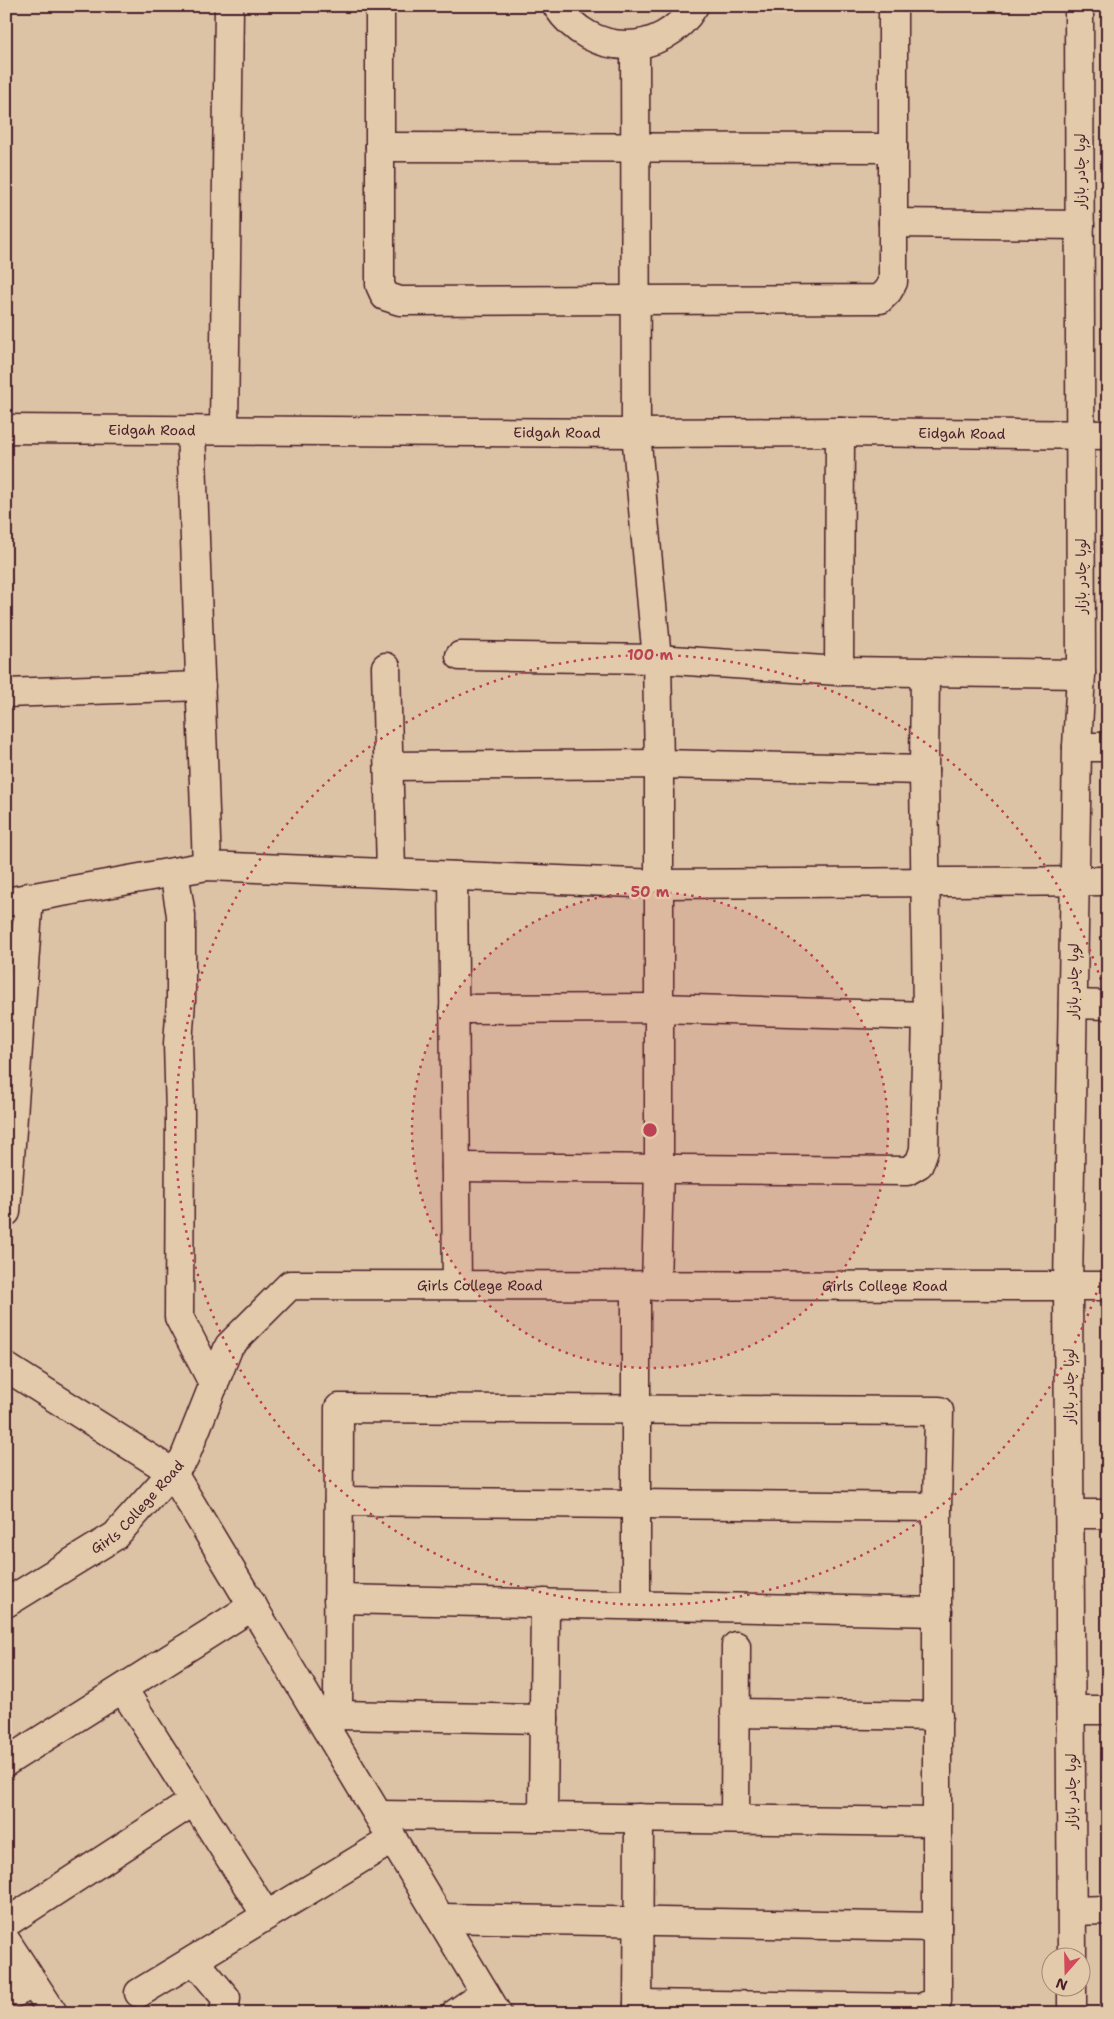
<svg xmlns="http://www.w3.org/2000/svg" width="1114" height="2019" font-family="'Shantell Sans','Playpen Sans Arabic',sans-serif">
  <style>
    .lines { fill: none; stroke-linecap: round; stroke-linejoin: round }
    .minor-casing { stroke: #4a1f2b; stroke-width: 31 }
    .major-casing { stroke: #4a1f2b; stroke-width: 31 }
    .minor { stroke: #e2caaa; stroke-width: 28 }
    .major { stroke: #e2caaa; stroke-width: 28 }
    .ring { fill: none; stroke: #bd4354; stroke-width: 2.5; stroke-dasharray: 2.5 5 }
    .labels { text-anchor: middle; dominant-baseline: central; stroke-width: 5; stroke-linejoin: round; paint-order: stroke }
    .street-label { font-size: 14px; fill: #4a1f2b; stroke: #e2caaa }
    .centre { fill: #bd4354; stroke: #e2caaa; stroke-width: 2.5 }
    .ring-label { font-size: 15px; text-anchor: middle; font-weight: bold; fill: #bd4354; stroke: #e2caaa; stroke-width: 5; stroke-linejoin: round; paint-order: stroke }
  </style>
  <rect width="100%" height="100%" fill="#dcc3a5"/>
  <filter id="ink" filterUnits="userSpaceOnUse"><feTurbulence type="fractalNoise" baseFrequency=".02" numOctaves="2"/><feDisplacementMap in="SourceGraphic" scale="10" xChannelSelector="R" yChannelSelector="G"/><feConvolveMatrix kernelMatrix="1 2 1 2 8 2 1 2 1" color-interpolation-filters="sRGB"/></filter>
  <g filter="url(#ink)">
    <g class="lines">
      <!-- minor casing -->
      <g class="minor-casing">
        <g id="minor">
          <path d="M380 6V285L385 296 400 301 880 299 888 291 893 282V6"/>
          <path d="M557 6C590 57 662 59 694 6"/>
          <path d="M635 45 636 433 657 659 659 764V1169L656 1286"/>
          <path d="M380 147 893 148"/>
          <path d="M893 223 1080 225"/>
          <path d="M191 430 207 866"/>
          <path d="M224 430 229 6"/>
          <path d="M460 656 657 659 839 671 1081 674"/>
          <path d="M386 667 391 873"/>
          <path d="M839 671 840 432"/>
          <path d="M6 693 201 686"/>
          <path d="M1077 747H1108"/>
          <path d="M389 766 659 764 924 770"/>
          <path d="M174 872 181 915V1000L178 1044 180 1114 179 1317 214 1385"/>
          <path d="M453 876 457 1285"/>
          <path d="M6 902 207 866 659 884 1108 881"/>
          <path d="M1073 1004 1108 1005"/>
          <path d="M454 1009 658 1008 927 1016"/>
          <path d="M456 1167 907 1171 919 1164 924 1150 927 1016 924 770 925 673"/>
          <path d="M6 1212 29 897"/>
          <path d="M6 1367 172 1472 497 2013"/>
          <path d="M339 1501 937 1507"/>
          <path d="M1070 1514H1108"/>
          <path d="M338 1599 938 1612"/>
          <path id="s1" d="M6 1603 115 1536 184 1459 229 1346 290 1285 1108 1286"/>
          <path d="M636 1605V1286"/>
          <path d="M123 1689 266 1915"/>
          <path d="M1071 1710H1108"/>
          <path d="M735 1713 938 1716"/>
          <path d="M338 1715 544 1719"/>
          <path d="M326 1728 338 1715 339 1408 939 1411 937 1507V2001L921 2008 638 2004"/>
          <path d="M6 1762 253 1606"/>
          <path d="M378 1815 937 1822"/>
          <path d="M543 1816 545 1603"/>
          <path d="M735 1819 736 1646"/>
          <path d="M1072 1911 1108 1910"/>
          <path d="M440 1918 937 1927"/>
          <path d="M6 1923 194 1801"/>
          <path d="M6 1941 53 2013"/>
          <path d="M1072 1956 1068 1286 1077 747 1081 674 1079 6"/>
          <path d="M194 1960 226 1998 224 2013"/>
          <path d="M1072 1986V2013"/>
          <path d="M139 1993 393 1839"/>
          <path d="M6 1997 34 1984"/>
          <path d="M456 2013 485 1993"/>
          <path d="M638 2013 639 1818"/>
        </g>
      </g>
      <!-- major casing -->
      <g class="major-casing">
        <g id="major">
          <path id="s2" d="M6 429 636 433 840 432 1108 435"/>
        </g>
      </g>
      <!-- minor -->
      <use href="#minor" class="minor"/>
      <!-- major -->
      <use href="#major" class="major"/>
    </g>
  </g>
  <!-- distance rings -->
  <circle cx="650" cy="1130" r="238" fill="#bd4354" fill-opacity=".12"/>
  <g class="ring">
    <circle cx="650" cy="1130" r="238"/>
    <path d="M1108 1257A475 475 0 1 1 1108 1003"/>
  </g>
  <g class="labels">
    <!-- street labels -->
    <g class="street-label">
      <text transform="translate(1080 171) rotate(-90)">لوہا چادر بازار</text>
      <text stroke="none"><textPath href="#s2" startOffset="146">Eidgah Road</textPath></text>
      <text stroke="none"><textPath href="#s2" startOffset="551">Eidgah Road</textPath></text>
      <text stroke="none"><textPath href="#s2" startOffset="956">Eidgah Road</textPath></text>
      <text transform="translate(1081 576) rotate(-90)">لوہا چادر بازار</text>
      <text transform="translate(1073 981) rotate(-89)">لوہا چادر بازار</text>
      <text stroke="none"><textPath href="#s1" startOffset="629">Girls College Road</textPath></text>
      <text stroke="none"><textPath href="#s1" startOffset="1034">Girls College Road</textPath></text>
      <text transform="translate(1069 1386) rotate(-90)">لوہا چادر بازار</text>
      <text stroke="none"><textPath href="#s1" startOffset="164">Girls College Road</textPath></text>
      <text transform="translate(1071 1791) rotate(-90)">لوہا چادر بازار</text>
    </g>
  </g>
  <circle cx="650" cy="1130" r="8" class="centre"/>
  <g class="ring-label">
    <text x="650" y="660">100 m</text>
    <text x="650" y="897">50 m</text>
  </g>
  <!-- margin -->
  <rect width="1114" height="2019" fill="none" stroke="#e2caaa" stroke-width="25"/>
  <rect x="12" y="12" width="1089" height="1994" fill="none" stroke="#4a1f2b" stroke-width="2" filter="url(#ink)"/>
  <!-- north arrow -->
  <g transform="translate(1066 1972) rotate(200)"><circle r="24" fill="#e2caaa" stroke="#a58677"/>
  <path d="M0-4L9 19L0 12L-9 19Z" fill="#d1495b"/>
  <text y="-8" font-size="14" font-weight="bold" text-anchor="middle" fill="#4a1f2b">N</text>
  </g>
</svg>
